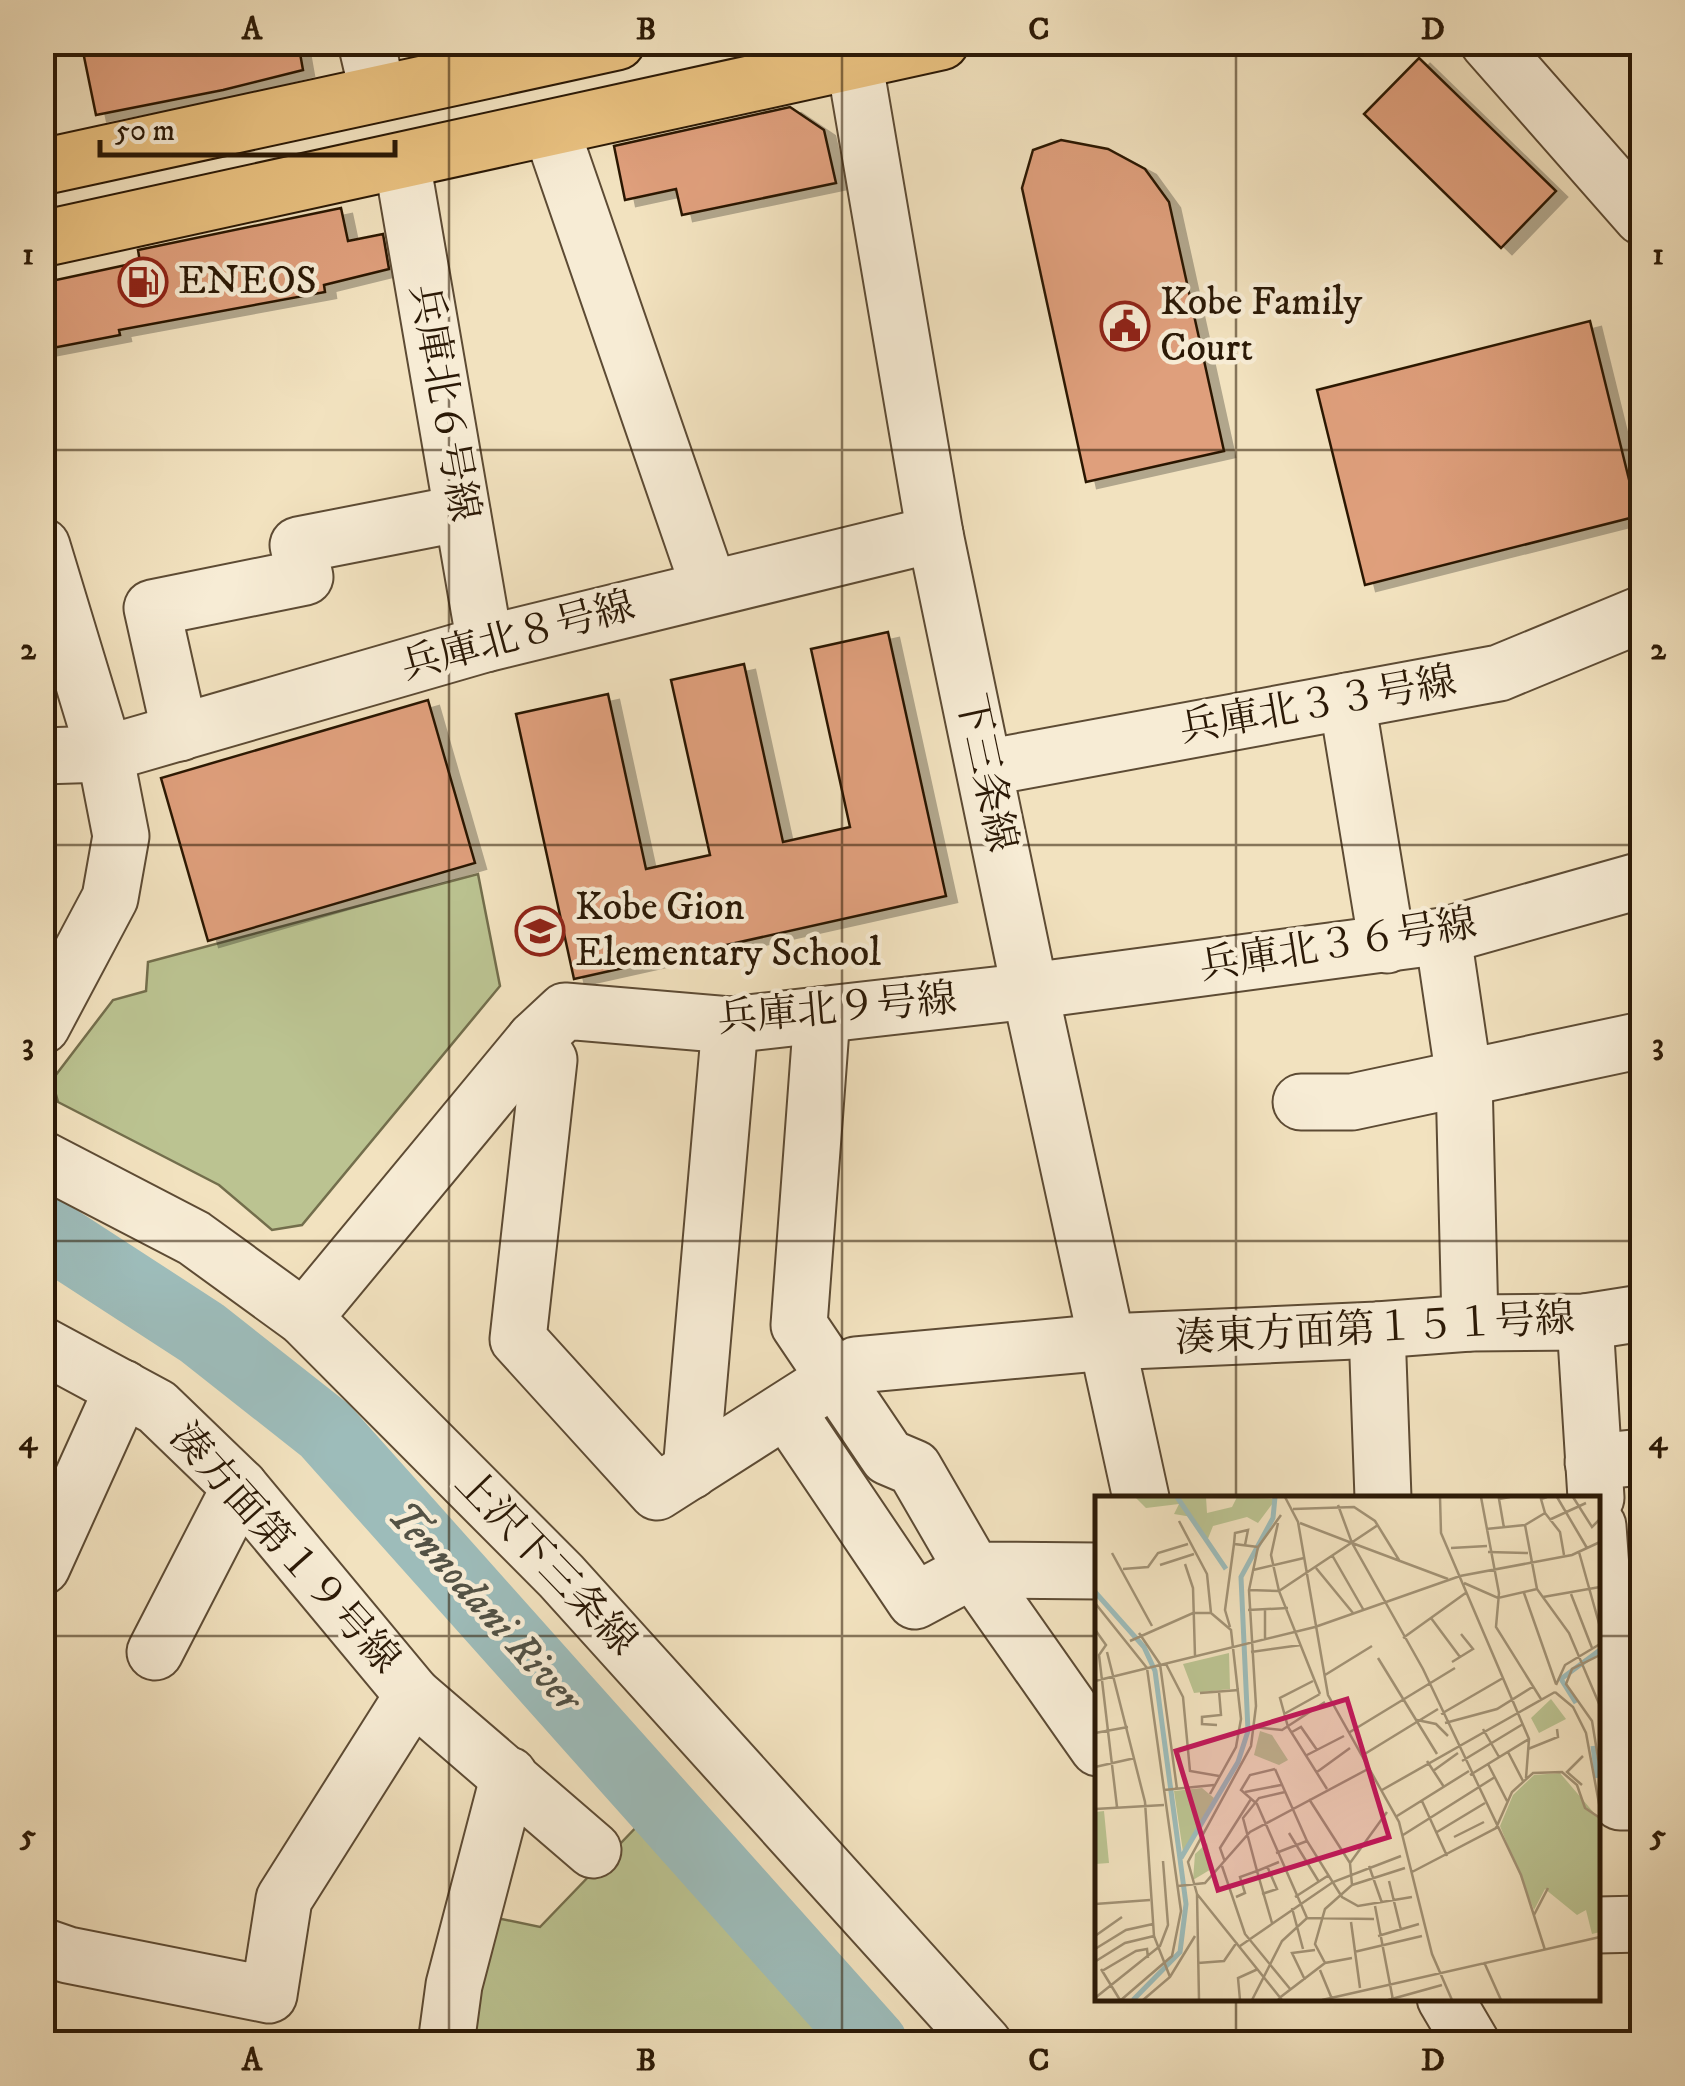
<svg xmlns="http://www.w3.org/2000/svg" width="1685" height="2086" font-family="'IM FELL DW Pica','Noto Serif JP',serif">
  <style>
    .green { fill: #bbc391; stroke: #736e4c; stroke-width: 2.5 }
    .lines { fill: none; stroke-linecap: round; stroke-linejoin: round }
    .river { stroke: #9dbcba; stroke-width: 70 }
    .building { fill: #df9f7c; stroke: #2b1906; stroke-width: 2.5; filter: url(#shadow) }
    .minor-casing { stroke: #5d4b34; stroke-width: 59 }
    .highway-casing { stroke: #2b1906; stroke-width: 59 }
    .minor { stroke: #f7ecd5; stroke-width: 55 }
    .highway { stroke: #e9c180; stroke-width: 55 }
    .grid { fill: none; stroke: #2b1906; stroke-width: 2.5; stroke-opacity: 0.55 }
    .labels { text-anchor: middle; dominant-baseline: central; stroke-width: 9; stroke-linejoin: round; paint-order: stroke }
    .poi-label { font-size: 40px; fill: #2b1906; stroke: #f7ecd5; text-anchor: start }
    .street-label { font-size: 40px; fill: #2b1906; stroke: #f7ecd5 }
    .water-label { font-size: 42px; font-style: italic; fill: #535245; stroke: #f7ecd5 }
    .inset-river { fill: none; stroke: #9dbcba; stroke-width: 5 }
    .inset-road { fill: none; stroke: #a29275; stroke-width: 2.5 }
    .view { fill: #c2185b; fill-opacity: 0.15; stroke: #c2185b; stroke-width: 5 }
    .inset-edge { fill: none; stroke: #2b1906; stroke-width: 5 }
    .neatline { fill: none; stroke: #2b1906; stroke-width: 4 }
    .grid-label { font-size: 32px; text-anchor: middle; font-weight: bold; fill: #2b1906 }
  </style>
  <defs>
    <filter id="shadow"><feDropShadow dx="11" dy="6" stdDeviation="0" flood-color="#0004"/></filter>
  </defs>
  <rect width="100%" height="100%" fill="#f2e2bf"/>
  <filter id="stains"><feTurbulence type="fractalNoise" baseFrequency=".002" numOctaves="4"/><feColorMatrix values="0 0 0 0 .2 0 0 0 0 .09 0 0 0 0 .02 0 0 0 .5 -.17"/></filter>
  <radialGradient id="worn" r=".72"><stop offset=".6" stop-color="#630" stop-opacity="0"/><stop offset="1" stop-color="#630" stop-opacity=".3"/></radialGradient>
  <!-- green -->
  <g class="green">
    <path d="M478 874 500 986 302 1225 272 1230 219 1185 58 1102 52 1080 113 1000 146 991 148 962Z"/>
    <path d="M645 1818 853 2043 462 2044 492 1917 540 1927Z"/>
  </g>
  <g class="lines">
    <!-- river -->
    <path class="river" d="M42 1229 202 1333 325 1430 873 2044"/>
  </g>
  <!-- building -->
  <g class="building">
    <path d="M81 42H298L303 70 223 90 96 115Z"/>
    <path d="M1419 58 1556 191 1501 248 1364 114Z"/>
    <path d="M790 107 824 130 836 183 682 215 676 189 625 200 614 146Z"/>
    <path d="M1061 140 1108 149 1145 169 1169 202 1224 451 1086 482 1022 188 1033 150Z"/>
    <path d="M341 208 348 241 383 234 389 269 324 285 325 292 119 330 120 335 42 350V283L140 262 138 250Z"/>
    <path d="M1590 321 1638 516 1365 585 1317 390Z"/>
    <path d="M888 632 946 896 574 979 516 714 608 694 646 869 710 855 671 680 744 664 783 842 850 827 811 649Z"/>
    <path d="M428 700 475 863 208 941 161 778Z"/>
  </g>
  <g class="lines">
    <!-- minor casing -->
    <g class="minor-casing">
      <g id="minor">
        <path d="M366 42 378 93"/>
        <path d="M851 42 935 534 1030 991 1141 1498"/>
        <path d="M1488 42 1642 217"/>
        <path d="M551 129 709 587"/>
        <path d="M402 162 485 644"/>
        <path d="M42 546 105 754 121 836 110 898 42 1026"/>
        <path d="M1347 701 1387 945"/>
        <path d="M180 733 152 608 305 577 298 545 462 513"/>
        <path d="M42 756 105 754 485 644 935 534"/>
        <path d="M985 768 1499 673 1642 614"/>
        <path d="M1443 936 1464 1078 1470 1323"/>
        <path d="M822 1015 799 1325 888 1457 914 1468 973 1570 1098 1571"/>
        <path d="M535 1039 549 1060 518 1339 657 1492 856 1365 1107 1342 1377 1330 1470 1323 1585 1322 1642 1313"/>
        <path d="M1301 1102H1352L1642 1040"/>
        <path d="M42 1159 194 1238 304 1318 561 1576 984 2044"/>
        <path d="M304 1318 535 1039 565 1011 730 1025 1030 991 1443 936 1642 880"/>
        <path d="M1585 1322 1596 1498"/>
        <path d="M1377 1330 1383 1498"/>
        <path d="M42 1345 157 1407 240 1487 413 1695 593 1850"/>
        <path d="M787 1411 915 1601 973 1570 1098 1748"/>
        <path d="M1593 1462 1642 1457"/>
        <path d="M691 1471 730 1025"/>
        <path d="M1598 1526 1603 1596 1642 1599"/>
        <path d="M42 1567 123 1388"/>
        <path d="M1598 1596H1603L1620 1802H1642"/>
        <path d="M155 1652 240 1487"/>
        <path d="M1598 1925 1642 1924"/>
        <path d="M42 1946 68 1955 269 1995 284 1899 413 1695"/>
        <path d="M1445 1998 1472 2044"/>
        <path d="M446 2044 454 1985 509 1775"/>
      </g>
    </g>
    <!-- highway casing -->
    <g class="highway-casing">
      <g id="highway">
        <path d="M42 167 617 42"/>
        <path d="M42 239 941 42"/>
      </g>
    </g>
    <!-- minor -->
    <use href="#minor" class="minor"/>
    <!-- highway -->
    <use href="#highway" class="highway"/>
  </g>
  <!-- grid -->
  <path class="grid" d="M449 42V2044M842 42V2044M1236 42V1498M42 450H1642M42 845H1642M42 1241H1642M42 1636H1098M1598 1636H1642M1236 1998V2044"/>
  <!-- icons -->
  <defs>
    <g id="fuel-ring" transform="scale(2.5)"><circle r="9.5" fill="#f7ecd5" stroke="#8f2418" stroke-width="1.5"/><path d="M-5.5-6h7V0h2V4h1.3V-2.5L3-4.5l.8-.8L6-3V5H2.5V1h-1V6h-7ZM-4.2-4.7v3.2H.2V-4.7Z" fill="#8f2418"/></g>
    <g id="civic-ring" transform="scale(2.5)"><circle r="9.5" fill="#f7ecd5" stroke="#8f2418" stroke-width="1.5"/><path d="M-.6-6.5H3V-4.5H.6V-3L4-1V1h2V6H-6V1h2V-1L-.6-3ZM-1.2 2.5V6h2.4V2.5Z" fill="#8f2418"/></g>
    <g id="school-ring" transform="scale(2.5)"><circle r="9.5" fill="#f7ecd5" stroke="#8f2418" stroke-width="1.5"/><path d="M0-5L7-2L0 1L-7-2ZM-4 1L0 2.5L4 1V4Q0 6-4 4Z" fill="#8f2418"/></g>
  </defs>
  <g fill-rule="evenodd">
    <use href="#fuel-ring" x="143" y="282"/>
    <use href="#civic-ring" x="1125" y="326"/>
    <use href="#school-ring" x="540" y="931"/>
  </g>
  <g class="labels">
    <!-- poi labels -->
    <g class="poi-label">
      <text x="178" y="282">ENEOS</text>
      <text x="1160" y="303">Kobe Family<tspan x="1160" dy="46">Court</tspan></text>
      <text x="575" y="908">Kobe Gion<tspan x="575" dy="46">Elementary School</tspan></text>
    </g>
    <!-- street labels -->
    <g class="street-label">
      <text transform="translate(443 403) rotate(80)">兵庫北６号線</text>
      <text transform="translate(518 637) rotate(-15)">兵庫北８号線</text>
      <text transform="translate(1318 706) rotate(-10)">兵庫北３３号線</text>
      <text transform="translate(985 773) rotate(78)">下三条線</text>
      <text transform="translate(1338 946) rotate(-9)">兵庫北３６号線</text>
      <text transform="translate(837 1010) rotate(-5)">兵庫北９号線</text>
      <text transform="translate(1375 1330) rotate(-3)">湊東方面第１５１号線</text>
      <text transform="translate(284 1549) rotate(48)">湊方面第１９号線</text>
      <text transform="translate(545 1563) rotate(46)">上沢下三条線</text>
    </g>
    <!-- water labels -->
    <g class="water-label">
      <text transform="translate(484 1607) rotate(48)">Tennodani River</text>
    </g>
  </g>
  <!-- overview -->
  <g transform="translate(1095 1496)">
    <rect width="505" height="505" fill="#f2e2bf"/>
    <path d="M40 1H111L112 17 137 11 142 1 181 3 163 27 152 21 118 30 112 45 97 21 79 18 84 8 51 12ZM134 157 135 193 99 197 88 168ZM456 203 471 223 444 237 436 222ZM165 235 177 239 193 264 184 269 159 259ZM465 277 505 324V436L497 438 491 414 482 419 450 393 439 414 405 330 418 299 439 279ZM107 292 119 302 88 356 79 295ZM9 315 14 367 0 368V316ZM112 347 118 372 98 384 100 358Z" fill="#bbc391"/>
    <path class="inset-river" d="M82 1 131 73M0 96 49 151 60 175 91 408 85 456 38 504M481 207 466 183 505 154M498 250 502 282M86 362 143 266 153 235 146 81 178 22 180 1"/>
    <path class="inset-road" d="M190 1 203 26 233 199 304 326 337 458 357 504M345 1 346 37 434 243 431 282M386 1 404 97 401 131 446 203M452 1 446 3 450 17 465 36 469 59M462 1 492 52M478 1 497 31 505 23M243 9 257 47 353 83M198 13 259 11 280 25 304 64M186 19 163 51 154 94 161 210 156 250 93 366 102 398 187 504M454 24 491 7M84 25 112 78 116 117M183 27 176 59 184 95 225 198M205 27 257 47 328 173 426 379 450 454M430 29 442 93 474 137 505 210M409 32 404 3 415 1M391 33 430 29 450 17M139 48 140 37 153 34 150 49M356 52 392 50M393 56 433 57M484 56 505 131M17 57 57 130M237 59 268 113M90 68 98 92 100 160M65 69 99 58M221 72 258 117M28 73 53 71 63 57 93 48M158 74 209 62M369 87 403 102 442 93M154 94 184 95 283 29M429 97 461 188M476 98 497 152M448 101 505 91M0 107 52 172 86 415 77 460 26 504M170 113V144M153 114 193 112M336 122 365 161M135 131 130 114 139 48 163 51M1 135 11 149 4 159 22 311M44 137 65 168 82 293M308 142 372 96M35 145 98 117H116L136 134 146 223 141 251 115 298M12 156 50 306 59 440 75 481M156 156 206 149M505 159 477 173 471 188 497 225 505 274M283 162 342 258M357 166 378 153 366 138M71 168 88 201 95 275 124 280M230 179 277 150M0 185 220 131 365 80 477 59 505 46M218 185 185 202 193 231 232 293M461 189 470 169 505 148M460 196 478 211 491 237 505 313M105 197 144 194M189 218 225 198M346 218 408 182M322 224 341 228 353 240M350 227 402 213 439 190M122 229 107 228V221L126 219 124 195M159 231 187 234 230 206M388 233 404 261M197 236 206 231 222 254M255 236 360 172M0 237 33 231M433 253 463 241 462 233M413 256 428 285M212 259 249 240M268 259 343 213M332 265 349 291M367 265 428 228M393 268 412 305M0 271 40 262M180 273 212 345 247 401 263 410 317 401M180 273 155 279 146 294 162 308 212 422M338 275 363 257M222 276 255 252M375 279 434 243M487 289 472 276 488 260M69 294 119 289M287 294 460 196M150 296 186 289M214 303 255 367M327 305 352 360M0 313 69 309M302 320 374 275M342 336 390 307M194 337 224 386M308 339 400 281M359 341 389 326M181 357 212 345M130 366 125 352 156 303M127 370 150 438 196 494M274 370 287 407M317 376 401 332 417 296 438 277 467 276 482 289 490 312 505 322M294 385 306 434M257 389 310 372M83 390 110 387 155 336 273 273M102 398 104 504M167 398 182 393 172 370M141 401 150 397 145 381 162 375 148 322 164 302 190 296M200 401 234 379M0 408 55 404M280 410 298 504M197 412 208 453M439 419 453 392M256 426 265 492M177 427 162 375 184 366M0 440 27 421M283 440 324 428M145 450 238 386 306 360M0 453 31 434 58 428M259 456 327 440M1 465 30 447 59 440M389 466 406 504M103 467 129 465 142 446M230 467 220 448 230 413 257 389 255 367 292 316M6 473 25 504M225 474 237 503M7 475 41 455 52 453 53 462M210 484 197 457 220 454M0 502 65 450 73 429 68 365M183 503 230 467 257 462M48 504 75 481 100 440M145 504 143 482 163 473M157 504 187 445 212 422 279 423M227 504 505 441M293 504 347 489"/>
    <path class="view" d="M252 203 294 341 123 394 81 255Z"/>
    <rect width="505" height="505" class="inset-edge"/>
  </g>
  <!-- margin -->
  <rect width="1685" height="2086" fill="none" stroke="#f2e2bf" stroke-width="110"/>
  <!-- scale -->
  <path d="M100 140v15h295v-15" fill="none" stroke="#2b1906" stroke-width="5"/>
  <text x="115" y="140" font-size="30" fill="#2b1906" stroke="#f7ecd5" stroke-width="8" paint-order="stroke">50 m</text>
  <rect x="55" y="55" width="1575" height="1976" class="neatline"/>
  <g class="grid-label">
    <text x="252" y="39">A</text>
    <text x="646" y="39">B</text>
    <text x="1039" y="39">C</text>
    <text x="1433" y="39">D</text>
    <text x="28" y="264">1</text>
    <text x="1658" y="264">1</text>
    <text x="28" y="659">2</text>
    <text x="1658" y="659">2</text>
    <text x="28" y="1054">3</text>
    <text x="1658" y="1054">3</text>
    <text x="28" y="1450">4</text>
    <text x="1658" y="1450">4</text>
    <text x="28" y="1845">5</text>
    <text x="1658" y="1845">5</text>
    <text x="252" y="2070">A</text>
    <text x="646" y="2070">B</text>
    <text x="1039" y="2070">C</text>
    <text x="1433" y="2070">D</text>
  </g>
  <rect width="100%" height="100%" filter="url(#stains)"/>
  <rect width="100%" height="100%" fill="url(#worn)"/>
</svg>
